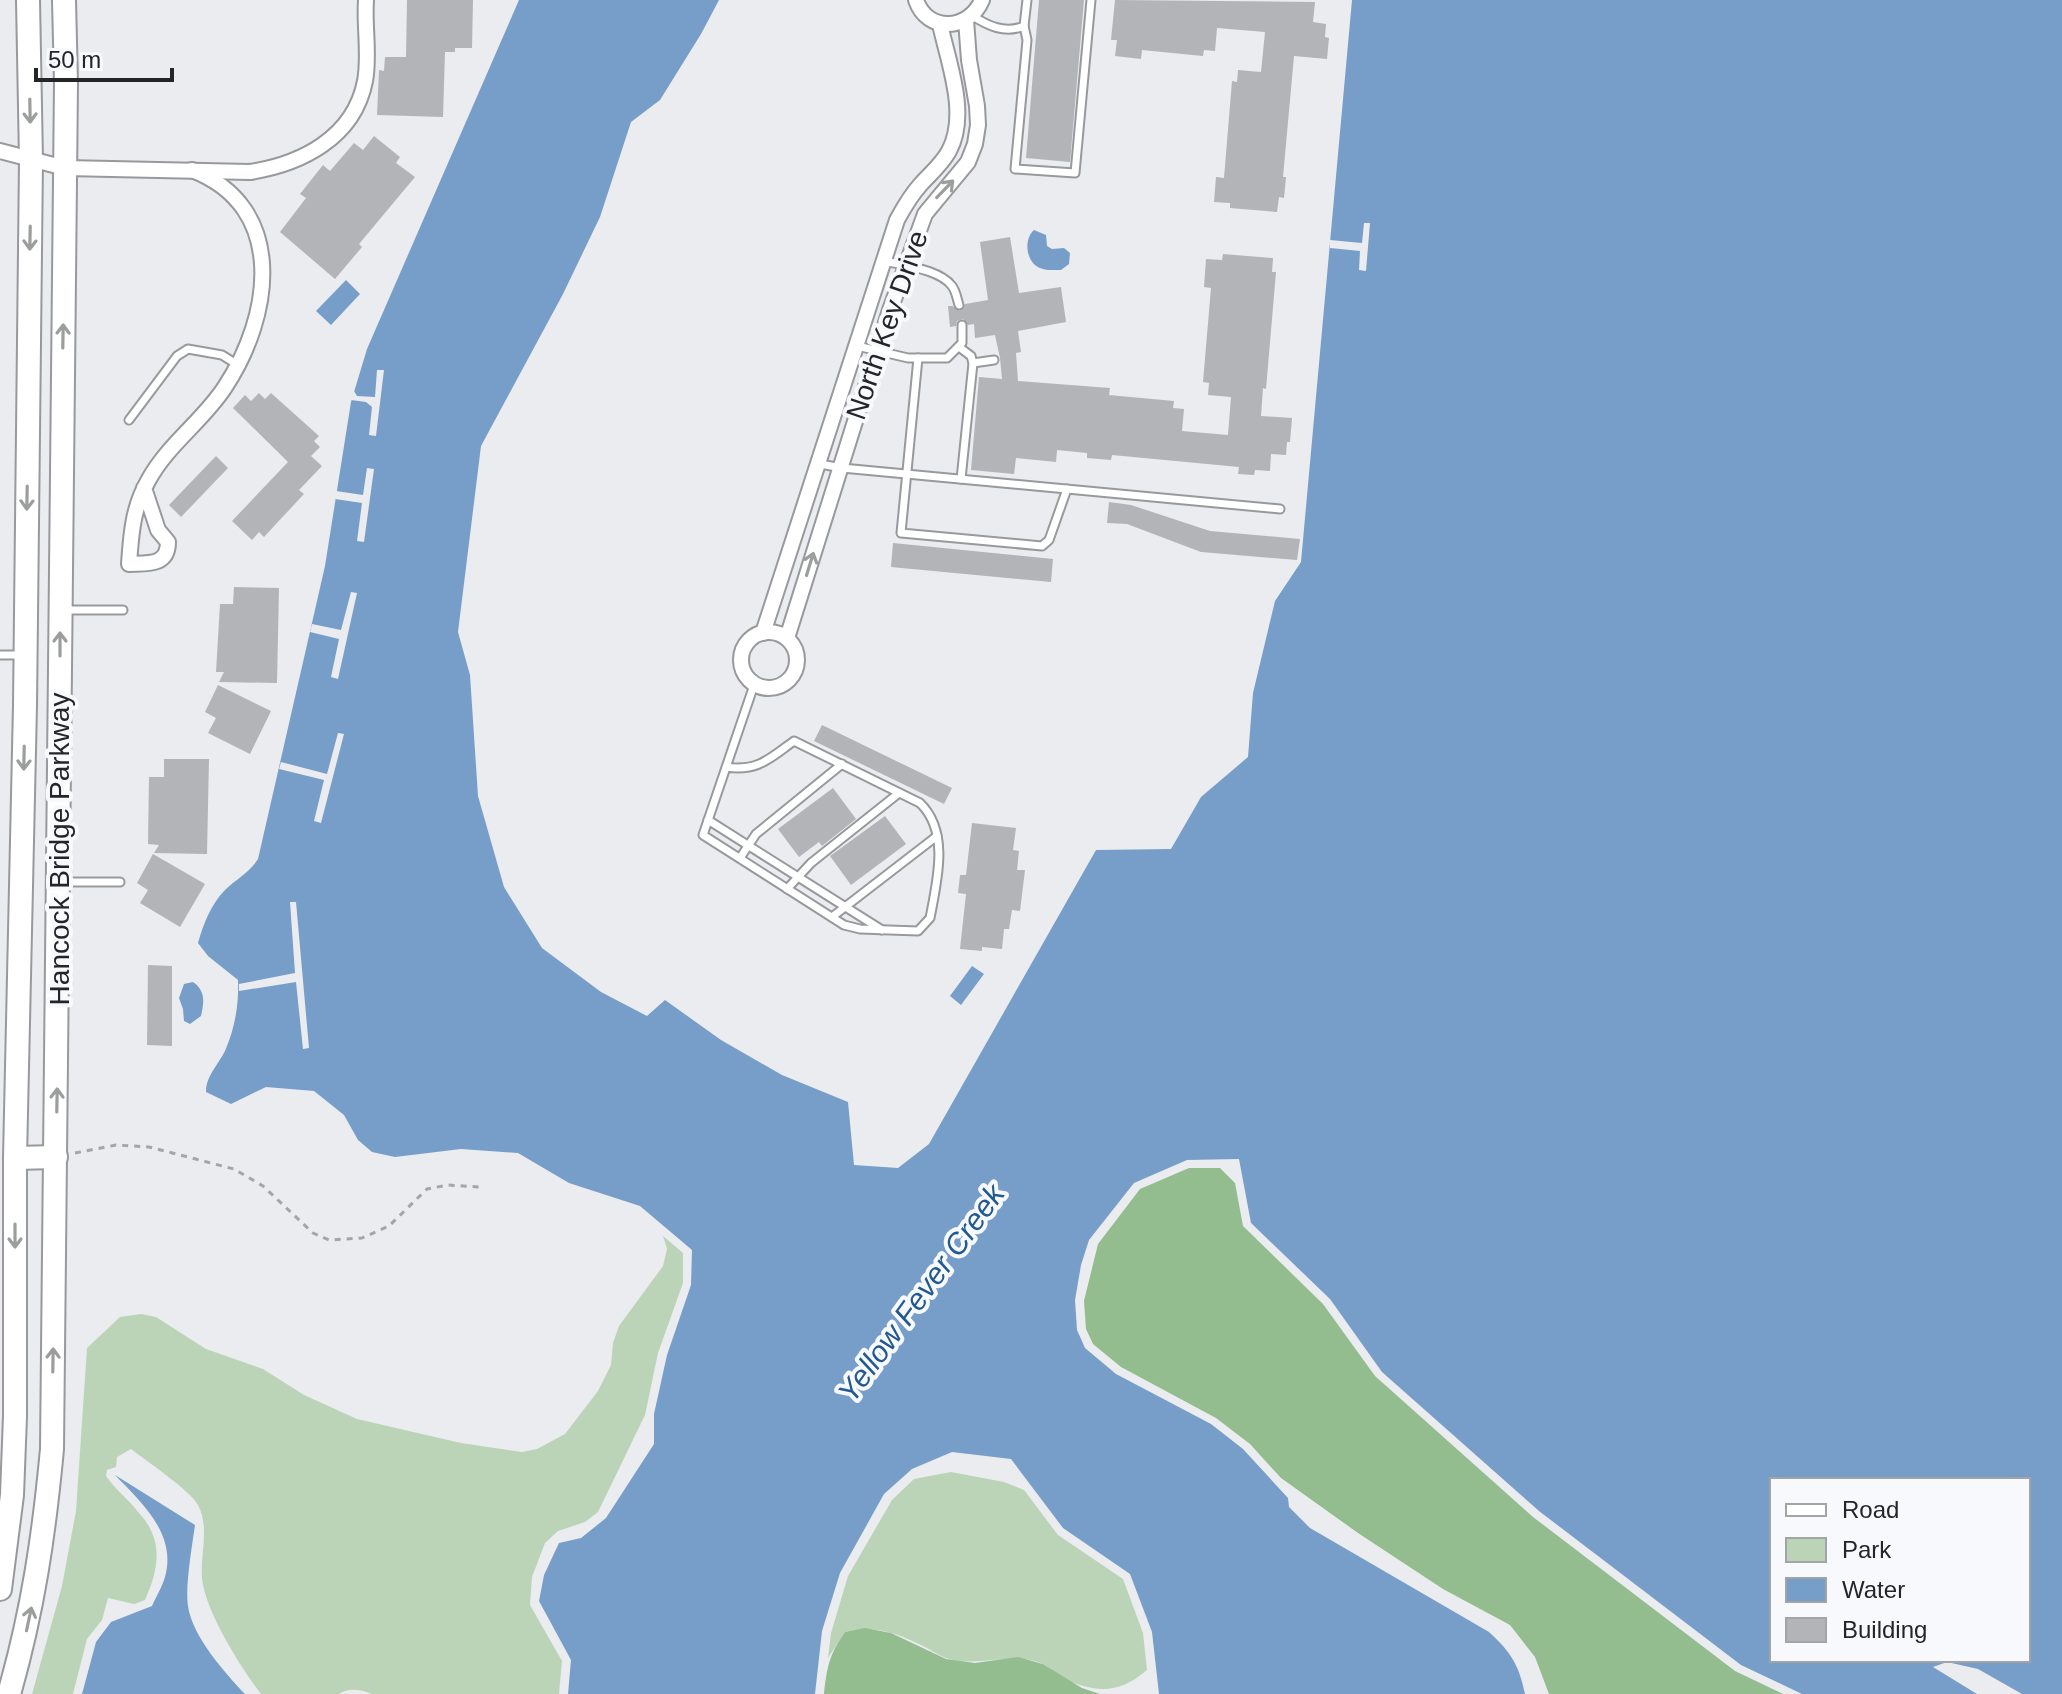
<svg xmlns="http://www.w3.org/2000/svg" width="2062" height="1694" font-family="Helvetica,sans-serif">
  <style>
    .green { fill: #bbd4b8 }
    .forest { fill: #93bc8f }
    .water { fill: #779ec9; fill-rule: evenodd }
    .pier { fill: #eaecef }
    .building { fill: #b2b4b7 }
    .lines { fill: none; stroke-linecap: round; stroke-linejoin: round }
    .lane-casing { stroke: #97999c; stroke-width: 11 }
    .street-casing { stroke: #97999c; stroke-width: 18 }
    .secondary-casing { stroke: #97999c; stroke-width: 26 }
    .path { stroke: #a3a5a7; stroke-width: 3; stroke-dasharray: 6 6; stroke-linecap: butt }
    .lane { stroke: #fff; stroke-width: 7 }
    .street { stroke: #fff; stroke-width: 14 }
    .secondary { stroke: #fff; stroke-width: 22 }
    .oneway { stroke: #9c9d9d }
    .labels { text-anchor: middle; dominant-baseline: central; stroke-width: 8; stroke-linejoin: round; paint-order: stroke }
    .street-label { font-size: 28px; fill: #242526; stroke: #f7f9fc }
    .water-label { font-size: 30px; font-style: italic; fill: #215990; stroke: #f7f9fc }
  </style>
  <rect width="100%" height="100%" fill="#eaecef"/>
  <!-- green -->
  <g class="green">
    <path d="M663 1236 683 1253V1283L658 1353 645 1415 598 1512 585 1522 558 1531 545 1543 532 1577 530 1605 562 1661 559 1694H372C361 1690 350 1687 339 1694H261C241 1668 205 1611 202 1578 200 1554 210 1528 198 1505 191 1491 145 1460 131 1449L117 1457 116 1467 107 1470 106 1476C115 1489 129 1500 139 1513 164 1540 159 1569 145 1600L134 1604 108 1598 102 1620 87 1639 73 1694H32L62 1586 76 1511 87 1348 120 1317 141 1314 156 1317 206 1349 263 1369 304 1395 357 1419 461 1443 522 1452 537 1449 565 1434 598 1391 611 1365 613 1343 619 1326 663 1266 667 1249Z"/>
    <path d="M951 1472 1004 1482 1024 1490 1058 1535 1123 1579 1143 1633 1147 1670C1119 1694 1096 1694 1061 1677 1054 1672 1049 1666 1041 1663 1011 1652 980 1667 949 1659 942 1657 934 1652 927 1648 897 1633 878 1625 845 1632L828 1658 831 1633 848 1576 892 1500 914 1479Z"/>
  </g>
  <!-- forest -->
  <g class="forest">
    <path d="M1189 1168H1220L1235 1183 1243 1226 1323 1304 1375 1376 1533 1517 1735 1671 1783 1694H1549L1535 1657 1510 1625 1443 1589 1358 1533 1281 1478 1250 1444 1216 1418 1121 1367 1093 1344 1086 1329 1084 1301 1098 1244 1140 1189Z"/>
    <path d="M865 1628 891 1633 946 1659 975 1663 1018 1657 1043 1664 1082 1688 1100 1694H824C827 1667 829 1655 845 1632Z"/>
  </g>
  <!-- water -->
  <g class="water">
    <path d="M519 0H719L701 34 660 100 631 122 600 217 563 294 481 446 458 632 470 675 478 796 504 887 542 948 601 992 647 1016 665 1000 721 1040 782 1075 848 1102 854 1165 898 1168 929 1144 1096 850 1171 849 1201 797 1248 757 1253 693 1275 601 1301 562 1352 0H2062V1694H2022L1978 1669 1947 1662 1933 1667 1977 1694H1802L1741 1665 1539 1511 1382 1372 1330 1299 1251 1223 1239 1159 1187 1160 1134 1183 1089 1240 1081 1265 1075 1300 1077 1330 1085 1348 1116 1374 1211 1424 1243 1449 1288 1498 1289 1507 1310 1528 1489 1632C1511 1652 1519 1665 1525 1694H1159L1152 1632 1130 1574 1063 1528 1011 1459 952 1452 912 1469 884 1494 840 1573 822 1631 815 1694H568L571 1660 539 1601 544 1575 559 1543 581 1538 606 1518 654 1444V1414L667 1355 691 1285 692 1250 640 1206 569 1183 518 1153 461 1149 395 1157 372 1152 358 1140 344 1115 314 1091 266 1087 231 1104 206 1092C206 1076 218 1065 225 1051 235 1028 239 1004 238 980L208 956 198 943C203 925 211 904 225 890 236 879 249 873 258 859L325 566 351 402 367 349ZM1772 1480H2028V1660H1772Z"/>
    <path d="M1034 230 1046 235 1047 246 1052 249 1064 248 1070 253 1069 264 1061 270C1052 270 1042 271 1035 265 1025 256 1025 238 1034 230Z"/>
    <path d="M346 280 360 294 331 325 316 311Z"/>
    <path d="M972 966 984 974 961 1005 950 996Z"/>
    <path d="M193 982C206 991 204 1003 201 1016L190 1024 184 1021 183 1009 179 998 184 984Z"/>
    <path d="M115 1475 195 1525C192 1547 185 1586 188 1606 192 1636 225 1673 245 1694H82L96 1642 111 1622 152 1606C156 1597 162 1587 165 1577 177 1534 142 1503 115 1475Z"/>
  </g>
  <!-- pier -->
  <g class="pier">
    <path d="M1364 223H1370L1366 271 1359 270 1360 251 1330 248V240L1362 243Z"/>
    <path d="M377 370H384L376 436 369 435 372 407 366 402 351 400 354 391 357 396 375 397Z"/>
    <path d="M367 468 374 469 364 542 357 541 362 503 335 499 336 491 363 495Z"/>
    <path d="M351 592 357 593 338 679 331 677 339 639 310 632 312 624 341 630Z"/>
    <path d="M338 733 344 734 321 823 314 821 324 780 279 769 281 762 327 774Z"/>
    <path d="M290 902H296L309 1048 303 1049 296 982 239 991V984L295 973Z"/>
  </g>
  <!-- building -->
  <g class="building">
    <path d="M407 0H473L472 48H455V52H445L443 117 377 115 379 70 384 71 385 57H406Z"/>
    <path d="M1039 0H1084L1070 162 1026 158Z"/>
    <path d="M1115 0 1315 2 1313 22 1326 24 1325 37 1329 38 1327 59 1294 56 1283 177H1286L1284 198 1279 197 1277 212 1230 208V203L1214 202 1216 177 1224 178 1232 81 1237 82 1238 70 1261 72 1265 32 1217 28 1215 51 1204 50 1203 56 1142 50 1141 59 1115 56 1117 40H1111Z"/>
    <path d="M374 136 400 157 396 163 415 177 359 244 362 247 335 279 280 232 306 198 300 194 323 165 330 171 354 143 363 150Z"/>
    <path d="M1010 237 1019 293 1061 287 1066 322 1018 331 1021 352 1016 353 1018 381 1110 388 1109 395 1174 401 1173 408 1184 409 1182 431 1228 435 1231 397 1208 395 1209 383 1203 382 1211 288 1204 287 1206 259 1222 260 1223 254 1273 258 1272 272H1276L1266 389 1263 388 1261 416 1292 418 1290 442H1287L1286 455 1271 454 1270 471 1255 470 1254 475 1238 474 1239 467 1112 455 1111 460 1087 458V453L1057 450 1056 462 1016 458 1014 474 971 470 979 377 1002 379 1000 358 995 335 975 338 974 324 968 325 963 319 957 321 956 326 950 327 948 306H952L960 311 965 304 988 300 980 242Z"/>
    <path d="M259 393 265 399 271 393 319 436 314 441 320 447 311 456 322 466 299 490 304 494 276 524 264 537 259 532 252 540 232 521 288 462 233 408 245 395 251 401Z"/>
    <path d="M216 456 228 468 181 517 169 505Z"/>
    <path d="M1109 502 1131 505 1210 531 1300 539 1297 560 1201 552 1127 524 1107 523Z"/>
    <path d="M893 543 1053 559 1051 582 891 567Z"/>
    <path d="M234 587 279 588 277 683 219 682 224 672H216L220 604H233Z"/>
    <path d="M218 685 271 711 250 754 208 733 216 718 205 712Z"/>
    <path d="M822 725 952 788 944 804 814 741Z"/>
    <path d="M164 759H209L207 854 154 853 159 845 148 844 149 777H164Z"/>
    <path d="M833 788 856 819 822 846 819 842 799 857 778 829Z"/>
    <path d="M885 816 906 844 851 885 830 856Z"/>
    <path d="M972 823 1016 828 1013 850 1019 851 1017 870H1025L1020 911 1012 910 1009 929H1004L1002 949 982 947V951L960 949 966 894 958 893 960 875H966Z"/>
    <path d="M153 854 205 884 180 927 140 903 148 890 137 883Z"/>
    <path d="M148 965 172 966V1046L147 1045Z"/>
  </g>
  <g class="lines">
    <!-- lane casing -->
    <g class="lane-casing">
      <g id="lane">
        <path d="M971 15C988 26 1005 34 1024 26L1027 0"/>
        <path d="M1024 26 1027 40 1015 169 1075 173 1091 0"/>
        <path d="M885 261C904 266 939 269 952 286 956 291 957 299 959 305"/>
        <path d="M857 346 908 358H947L962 343V325"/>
        <path d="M959 347 971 356 973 363 961 479"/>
        <path d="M918 358 901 533 1042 546 1049 540 1067 489"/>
        <path d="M973 363 994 360"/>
        <path d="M129 420 177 356 188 349 222 355 238 365"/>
        <path d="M820 464 842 468 1280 509"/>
        <path d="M66 610H123"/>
        <path d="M0 655H23"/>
        <path d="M726 767C758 772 770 758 794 741L920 803C950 832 937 881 930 918L918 931 860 929 844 925 703 835 754 685"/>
        <path d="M708 820 882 930"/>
        <path d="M740 858 756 834 842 764"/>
        <path d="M61 882H120"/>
        <path d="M787 889 811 863 899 793"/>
        <path d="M832 917 937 836"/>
      </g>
    </g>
    <!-- street casing -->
    <g class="street-casing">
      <g id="street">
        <path d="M916 0C927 33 969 31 982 0"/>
        <path d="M0 151 65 168 250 172C301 164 354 138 365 81 370 55 364 27 366 0"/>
        <path d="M144 488 158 530 168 542C168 566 148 563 129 564 131 534 133 507 148 481 167 445 203 421 225 387 272 316 288 207 192 170"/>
        <circle cx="769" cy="660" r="28"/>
        <path d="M763 633 897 220C904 207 911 195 921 184 931 173 942 164 949 151 969 114 948 62 940 24"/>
        <path d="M787 638 890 310 925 214 968 162 975 144 978 125 977 106 969 60 966 20"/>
      </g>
    </g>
    <!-- secondary casing -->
    <g class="secondary-casing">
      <g id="secondary">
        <path d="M15 1158 56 1157"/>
        <path d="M0 1589 12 1495 15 1416V1158L25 705 31 160 28 0"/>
        <path d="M9 1694C33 1610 44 1535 52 1449L66 83 64 0"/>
      </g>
    </g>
    <!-- path -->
    <path class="path" d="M75 1153 116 1145 149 1147 234 1169 263 1186 313 1233 329 1240 362 1238 389 1226 427 1189 448 1185 480 1187"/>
    <!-- lane -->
    <use href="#lane" class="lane"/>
    <!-- street -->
    <use href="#street" class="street"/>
    <!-- secondary -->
    <use href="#secondary" class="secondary"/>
  </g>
  <!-- one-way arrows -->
  <defs><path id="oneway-shaft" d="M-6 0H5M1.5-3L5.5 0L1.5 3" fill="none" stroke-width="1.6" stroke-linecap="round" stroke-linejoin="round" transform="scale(2)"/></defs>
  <g class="oneway">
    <use href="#oneway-shaft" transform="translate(30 111) rotate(89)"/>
    <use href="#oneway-shaft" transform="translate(945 189) rotate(-46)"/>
    <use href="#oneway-shaft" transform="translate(30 238) rotate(91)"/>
    <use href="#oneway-shaft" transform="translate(63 336) rotate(-89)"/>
    <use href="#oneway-shaft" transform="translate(27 498) rotate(91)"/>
    <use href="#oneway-shaft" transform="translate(810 564) rotate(-73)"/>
    <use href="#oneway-shaft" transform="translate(60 644) rotate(-90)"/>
    <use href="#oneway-shaft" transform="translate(24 758) rotate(91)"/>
    <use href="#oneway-shaft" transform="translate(57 1100) rotate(-89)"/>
    <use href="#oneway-shaft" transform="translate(15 1236) rotate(90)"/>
    <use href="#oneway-shaft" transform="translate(53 1360) rotate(-89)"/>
    <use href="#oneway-shaft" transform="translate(29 1619) rotate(-78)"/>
  </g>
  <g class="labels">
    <!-- street labels -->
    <g class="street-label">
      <text transform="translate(887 325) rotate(-71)">North Key Drive</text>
      <text transform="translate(59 849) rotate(-90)">Hancock Bridge Parkway</text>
    </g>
    <!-- water labels -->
    <g class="water-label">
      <text transform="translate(921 1293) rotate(-54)">Yellow Fever Creek</text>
    </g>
  </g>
  <!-- legend -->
  <rect x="1770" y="1478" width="260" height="184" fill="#f7f9fc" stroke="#a3a4a6" stroke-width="2"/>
  <rect x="1786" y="1504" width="40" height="12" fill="#ffffff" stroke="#a3a4a6" stroke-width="2"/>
  <text x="1842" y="1518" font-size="24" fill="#242526">Road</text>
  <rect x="1786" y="1538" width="40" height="24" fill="#bbd4b8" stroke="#a3a4a6" stroke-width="2"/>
  <text x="1842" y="1558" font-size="24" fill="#242526">Park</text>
  <rect x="1786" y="1578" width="40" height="24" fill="#779ec9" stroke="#a3a4a6" stroke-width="2"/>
  <text x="1842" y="1598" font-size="24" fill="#242526">Water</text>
  <rect x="1786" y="1618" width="40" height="24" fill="#b2b4b7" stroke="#a3a4a6" stroke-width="2"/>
  <text x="1842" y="1638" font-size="24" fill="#242526">Building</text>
  <!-- scale -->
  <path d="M36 68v12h136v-12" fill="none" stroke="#242526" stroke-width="4"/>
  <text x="48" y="68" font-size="24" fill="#242526" stroke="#f7f9fc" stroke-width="6" paint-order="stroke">50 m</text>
</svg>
